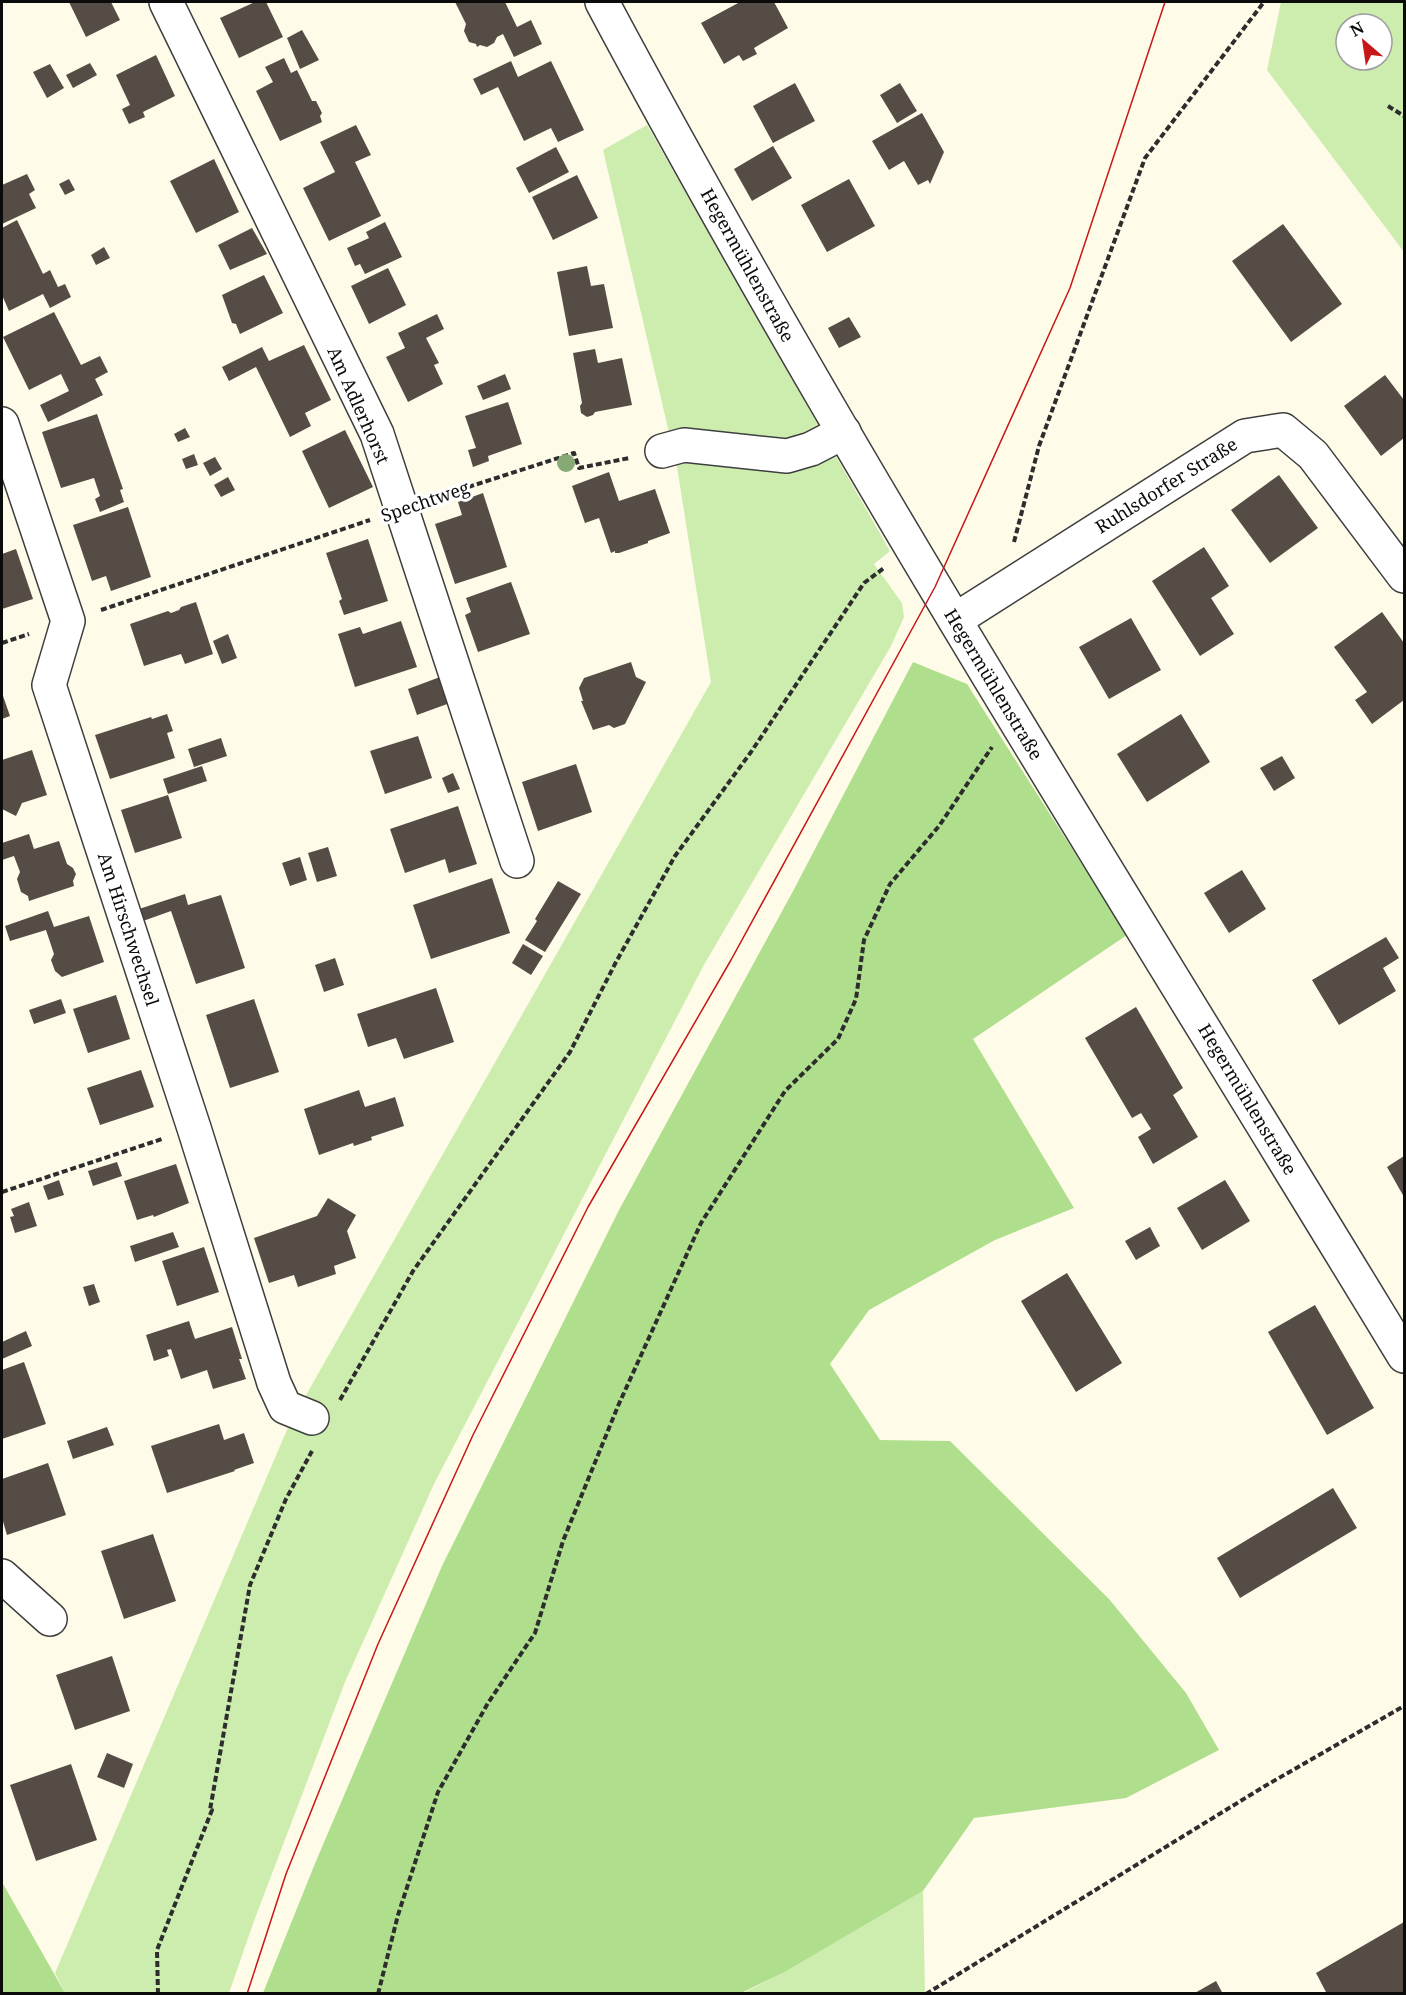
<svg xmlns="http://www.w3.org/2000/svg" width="1406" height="1995" font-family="'Noto Serif',serif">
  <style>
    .green { fill: #cdedaf; fill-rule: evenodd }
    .forest { fill: #afdf8d }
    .building { fill: #554c46 }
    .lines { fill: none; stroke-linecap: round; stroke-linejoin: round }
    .minor-casing { stroke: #3e3e3e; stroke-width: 36 }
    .path { stroke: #2d2d2d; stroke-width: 4; stroke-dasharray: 6 3; stroke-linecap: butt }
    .minor { stroke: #fff; stroke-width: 33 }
    .tram { stroke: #c71719; stroke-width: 1.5 }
    .tree { fill: #87aa75 }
    .labels { text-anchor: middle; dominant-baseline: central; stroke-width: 6; stroke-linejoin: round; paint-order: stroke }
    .street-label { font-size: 18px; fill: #0b0b0b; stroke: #fff }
  </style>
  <rect width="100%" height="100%" fill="#fffbe9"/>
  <!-- green -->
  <g class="green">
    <path d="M1281 2H1404V252L1267 70ZM1346 24H1382V60H1346Z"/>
    <path d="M647 125 890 551 874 564 902 603 904 617 891 646 705 963 434 1484 345 1682 254 1921 229 1993H65L55 1973 289 1425 711 682 677 467 603 150Z"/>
    <path d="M923 1891 925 1993 741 1994 783 1973Z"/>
  </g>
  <!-- forest -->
  <g class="forest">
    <path d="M913 662 967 684 1127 935 973 1039 1074 1208 995 1240 869 1310 830 1364 880 1440 950 1441 1109 1599 1186 1693 1219 1750 1126 1798 974 1818 923 1891 783 1973 741 1993H263L316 1861 442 1566 619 1210 792 893Z"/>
    <path d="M2 1882 65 1993H2Z"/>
  </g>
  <!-- building -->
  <g class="building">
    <path d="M69 2H111L120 20 86 37Z"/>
    <path d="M255 2H266L283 37 239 58 220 18Z"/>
    <path d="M455 2H505L517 27 531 20 542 44 514 57 503 34 497 37 494 43 487 47 480 45 477 47 476 44 469 42 464 31 466 24Z"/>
    <path d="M740 2H774L788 28 754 48 757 54 743 61 739 55 724 64 701 23Z"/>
    <path d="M302 30 319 60 300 69 287 38Z"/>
    <path d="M156 55 175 96 143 112 145 117 129 124 122 109 130 105 116 75Z"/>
    <path d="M284 58 291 73 297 70 312 101H316L322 113 320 116 322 122 280 141 256 91 273 82 265 67Z"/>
    <path d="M511 61 518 77 551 61 584 130 558 142 551 128 524 141 498 87 481 95 473 79Z"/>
    <path d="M90 63 97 75 73 88 66 75Z"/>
    <path d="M50 64 64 88 47 98 33 72Z"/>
    <path d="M795 83 815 121 773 143 753 106Z"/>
    <path d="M900 83 917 111 897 123 880 95Z"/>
    <path d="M922 113 944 152 930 184 928 180 918 185 904 161 889 170 872 141Z"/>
    <path d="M356 125 371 155 355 162 381 216 329 241 303 188 335 172 320 142Z"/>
    <path d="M773 146 792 178 752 201 734 169Z"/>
    <path d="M556 147 569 172 529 193 516 168Z"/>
    <path d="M214 159 239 212 196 233 170 181Z"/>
    <path d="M27 174 35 190 29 194 36 208 2 224V185Z"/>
    <path d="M577 175 598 218 553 240 532 197Z"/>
    <path d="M69 179 75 190 65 195 59 184Z"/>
    <path d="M849 179 875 226 827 252 801 205Z"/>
    <path d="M17 220 43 274 50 270 58 287 65 284 71 297 50 308 43 294 9 311 2 295V228Z"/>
    <path d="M385 222 402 257 365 274 360 264 355 266 347 248 369 238 366 232Z"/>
    <path d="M1283 224 1342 304 1291 342 1232 261Z"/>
    <path d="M252 228 267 254 230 270 218 245Z"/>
    <path d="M104 247 110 258 96 265 91 255Z"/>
    <path d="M587 266 591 286 604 284 613 328 569 336 557 272Z"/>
    <path d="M388 268 406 305 369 324 351 286Z"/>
    <path d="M264 275 283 313 240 334 236 324 232 323 222 295Z"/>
    <path d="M54 312 81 365 100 356 108 372 95 379 103 395 48 422 40 405 69 391 61 374 29 390 3 337Z"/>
    <path d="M437 314 444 329 426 338 439 363 434 365 443 384 408 402 386 357 405 348 398 333Z"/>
    <path d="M849 317 861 337 839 348 828 328Z"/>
    <path d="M304 345 331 400 305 413 311 426 290 437 256 367 229 381 222 367 262 347 269 361Z"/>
    <path d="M595 349 598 363 622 358 632 405 595 412 593 415 587 417 581 413 580 406 582 403 573 353Z"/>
    <path d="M505 374 511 389 483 400 477 386Z"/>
    <path d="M1385 375 1404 400V438L1381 456 1344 406Z"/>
    <path d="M508 402 522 444 488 456 489 461 473 467 468 450 476 448 465 416Z"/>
    <path d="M97 414 123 489 120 490 124 502 100 512 95 499 100 496 94 478 61 488 42 432Z"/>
    <path d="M185 428 190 437 178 442 174 434Z"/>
    <path d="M345 430 373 487 329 508 302 451Z"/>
    <path d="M194 454 198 465 186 469 182 459Z"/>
    <path d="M215 457 222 469 210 476 203 463Z"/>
    <path d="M609 472 619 501 655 489 670 533 648 541V543L619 553H615V551L611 553 599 518 585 523 572 486Z"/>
    <path d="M1279 475 1318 528 1270 563 1231 510Z"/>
    <path d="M228 477 235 490 221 497 214 485Z"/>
    <path d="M483 493 507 567 455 584 435 524 462 515 458 502Z"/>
    <path d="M128 507 151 577 111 591 106 576 92 581 73 525Z"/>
    <path d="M368 539 388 601 344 615 339 601 342 599 326 553Z"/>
    <path d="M1204 547 1229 586 1211 598 1234 634 1200 656 1152 581Z"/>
    <path d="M16 549 33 599 2 609V554Z"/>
    <path d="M511 582 530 634 478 652 465 615 471 612 466 598Z"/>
    <path d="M196 602 213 654 185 664 181 654 144 666 130 624 168 611 171 613 179 610 181 607Z"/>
    <path d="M1382 612 1404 643V700L1372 724 1355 700 1367 692 1334 647Z"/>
    <path d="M1131 618 1161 670 1109 699 1079 647Z"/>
    <path d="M401 621 417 667 355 687 338 634 360 627 363 634Z"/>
    <path d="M228 634 237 658 222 664 213 641Z"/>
    <path d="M631 662 636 677 646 682 625 724 614 728 609 725 593 730 581 701H583L579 688 584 678Z"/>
    <path d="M440 677 450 703 417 715 408 689Z"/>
    <path d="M2 693 10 716 2 719Z"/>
    <path d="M167 714 173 731 167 733 175 758 110 779 95 735 151 717 152 719Z"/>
    <path d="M1181 714 1210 762 1147 802 1117 754Z"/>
    <path d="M418 736 432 778 385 794 370 751Z"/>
    <path d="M221 738 227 756 194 767 188 749Z"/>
    <path d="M32 750 47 795 22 803 16 816 2 809V760Z"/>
    <path d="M1282 756 1295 778 1274 791 1260 768Z"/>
    <path d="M576 764 592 812 538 831 522 782Z"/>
    <path d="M202 766 207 781 168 794 163 779Z"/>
    <path d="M453 773 460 789 448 793 442 778Z"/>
    <path d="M168 795 182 838 135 853 121 810Z"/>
    <path d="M458 806 477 864 449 873 445 859 405 873 390 829Z"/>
    <path d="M29 834 34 849 59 841 67 864 73 868 76 874 73 881 74 886 29 901 28 896 21 892 17 879 20 872 14 856 2 860V843Z"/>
    <path d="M328 847 337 876 317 882 308 853Z"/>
    <path d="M300 857 307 880 290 886 282 863Z"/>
    <path d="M1242 870 1266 909 1229 933 1204 893Z"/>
    <path d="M492 878 510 933 431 959 413 905Z"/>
    <path d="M558 881 581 894 545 952 525 940 537 921 535 919Z"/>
    <path d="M185 894 188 905 221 895 245 968 196 984 171 911 143 921 139 909Z"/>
    <path d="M48 911 54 927 89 916 104 962 62 977 55 971 51 960 54 954 46 930 10 941 5 926Z"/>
    <path d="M1386 937 1399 958 1383 968 1396 991 1339 1025 1312 980Z"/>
    <path d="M523 944 543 956 531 975 512 963Z"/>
    <path d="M335 958 344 985 324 992 315 965Z"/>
    <path d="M436 988 454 1042 404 1059 396 1038 368 1047 357 1014Z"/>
    <path d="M116 995 130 1039 88 1053 73 1009Z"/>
    <path d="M61 999 66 1013 34 1024 29 1010Z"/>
    <path d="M254 999 279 1072 230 1088 206 1015Z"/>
    <path d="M1136 1007 1183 1088 1173 1095 1198 1137 1153 1164 1138 1137 1151 1129 1141 1113 1132 1118 1085 1038Z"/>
    <path d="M141 1070 154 1107 100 1125 87 1088Z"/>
    <path d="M359 1090 365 1107 395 1097 404 1126 371 1137 372 1140 354 1146 353 1143 319 1155 304 1109Z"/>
    <path d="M1404 1156V1197L1387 1167Z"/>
    <path d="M117 1162 122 1176 93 1186 88 1171Z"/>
    <path d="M176 1164 189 1203 154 1217 153 1215 137 1220 124 1181Z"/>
    <path d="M59 1180 64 1195 48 1200 43 1186Z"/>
    <path d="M1225 1180 1250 1221 1202 1250 1177 1208Z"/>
    <path d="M328 1198 356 1215 347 1231 356 1258 334 1266 336 1274 298 1287 294 1275 269 1283 254 1238 317 1216Z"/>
    <path d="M29 1202 37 1226 15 1233 10 1217 14 1216 11 1209Z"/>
    <path d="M1150 1227 1160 1246 1136 1260 1125 1241Z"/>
    <path d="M173 1232 179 1247 135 1262 130 1246Z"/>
    <path d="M204 1247 219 1292 177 1306 162 1261Z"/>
    <path d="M1067 1273 1122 1363 1076 1392 1021 1301Z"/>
    <path d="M94 1284 100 1302 89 1306 83 1287Z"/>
    <path d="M1315 1305 1374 1408 1327 1435 1268 1332Z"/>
    <path d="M189 1321 195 1339 232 1327 242 1359H239L246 1379 213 1389 207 1370 181 1379 171 1349 167 1350 169 1356 154 1361 146 1335Z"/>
    <path d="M26 1331 32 1346 2 1359V1342Z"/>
    <path d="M24 1362 46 1424 2 1439V1370Z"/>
    <path d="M219 1424 224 1440 244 1433 254 1463 234 1470 235 1471 167 1493 151 1446Z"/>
    <path d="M107 1427 114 1445 73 1459 67 1441Z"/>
    <path d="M48 1463 66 1515 7 1535 2 1518V1479Z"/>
    <path d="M1333 1488 1357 1528 1240 1598 1217 1558Z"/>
    <path d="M153 1534 176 1601 124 1619 101 1551Z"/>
    <path d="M112 1656 130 1711 75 1730 56 1675Z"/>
    <path d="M107 1753 133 1764 124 1788 97 1777Z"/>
    <path d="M71 1764 97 1840 36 1861 10 1785Z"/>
    <path d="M1404 1922V1994H1327L1316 1973Z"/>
    <path d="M1216 1981 1223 1994H1193Z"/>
  </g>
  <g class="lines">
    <!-- minor casing -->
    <g class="minor-casing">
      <g id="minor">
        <path d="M166 2 377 434 517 861"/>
        <path d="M602 2C849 465 1132 908 1404 1356"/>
        <path d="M2 424 68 621 49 685 194 1128 274 1383 285 1407 312 1418"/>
        <path d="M662 451 684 445 787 456 811 449 844 432"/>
        <path d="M955 620 1245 436 1283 430 1313 455 1404 576"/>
        <path d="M2 1576 50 1619"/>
      </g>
    </g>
    <!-- path -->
    <g class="path">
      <path d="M1388 106 1404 116"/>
      <path d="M434 498 574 453 579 468 629 458"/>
      <path d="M1014 542 1039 446 1145 158 1264 2"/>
      <path d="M101 610 370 520"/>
      <path d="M2 643 29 634"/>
      <path d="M2 1192 162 1139"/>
      <path d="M340 1400 413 1271 570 1052 616 962 675 856 751 752 864 583 884 568"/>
      <path d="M158 1994 157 1950 212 1810H210L250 1585 286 1499 312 1451"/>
      <path d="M378 1994 398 1915 438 1792 488 1703 535 1633 563 1541 618 1406 701 1223 785 1091 838 1039 856 999 864 940 890 884 939 826 992 747"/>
      <path d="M926 1994 1265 1786 1404 1706"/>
    </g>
    <!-- minor -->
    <use href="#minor" class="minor"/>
    <!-- tram -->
    <path class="tram" d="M247 1994 286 1874 378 1644 473 1435 588 1207 731 960 935 587 1070 288 1165 2"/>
  </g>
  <!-- trees -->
  <circle class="tree" cx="566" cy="463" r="9"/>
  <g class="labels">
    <!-- street labels -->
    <g class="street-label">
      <text transform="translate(748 265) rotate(61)">Hegermühlenstraße</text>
      <text transform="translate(359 405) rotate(66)">Am Adlerhorst</text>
      <text transform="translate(1166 485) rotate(-32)">Ruhlsdorfer Straße</text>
      <text transform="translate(425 501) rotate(-19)">Spechtweg</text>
      <text transform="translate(994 684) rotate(59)">Hegermühlenstraße</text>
      <text transform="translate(129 929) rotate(72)">Am Hirschwechsel</text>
      <text transform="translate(1248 1099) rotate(59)">Hegermühlenstraße</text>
    </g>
  </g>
  <!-- border -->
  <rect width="1406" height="1995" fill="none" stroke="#0b0b0b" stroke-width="6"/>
  <!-- north arrow -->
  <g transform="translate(1364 42) rotate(331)"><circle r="28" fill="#ffffff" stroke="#9d9d9d" stroke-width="1.5"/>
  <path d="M0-4.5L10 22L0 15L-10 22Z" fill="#c71719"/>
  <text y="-9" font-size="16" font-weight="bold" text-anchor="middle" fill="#0b0b0b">N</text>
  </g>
</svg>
